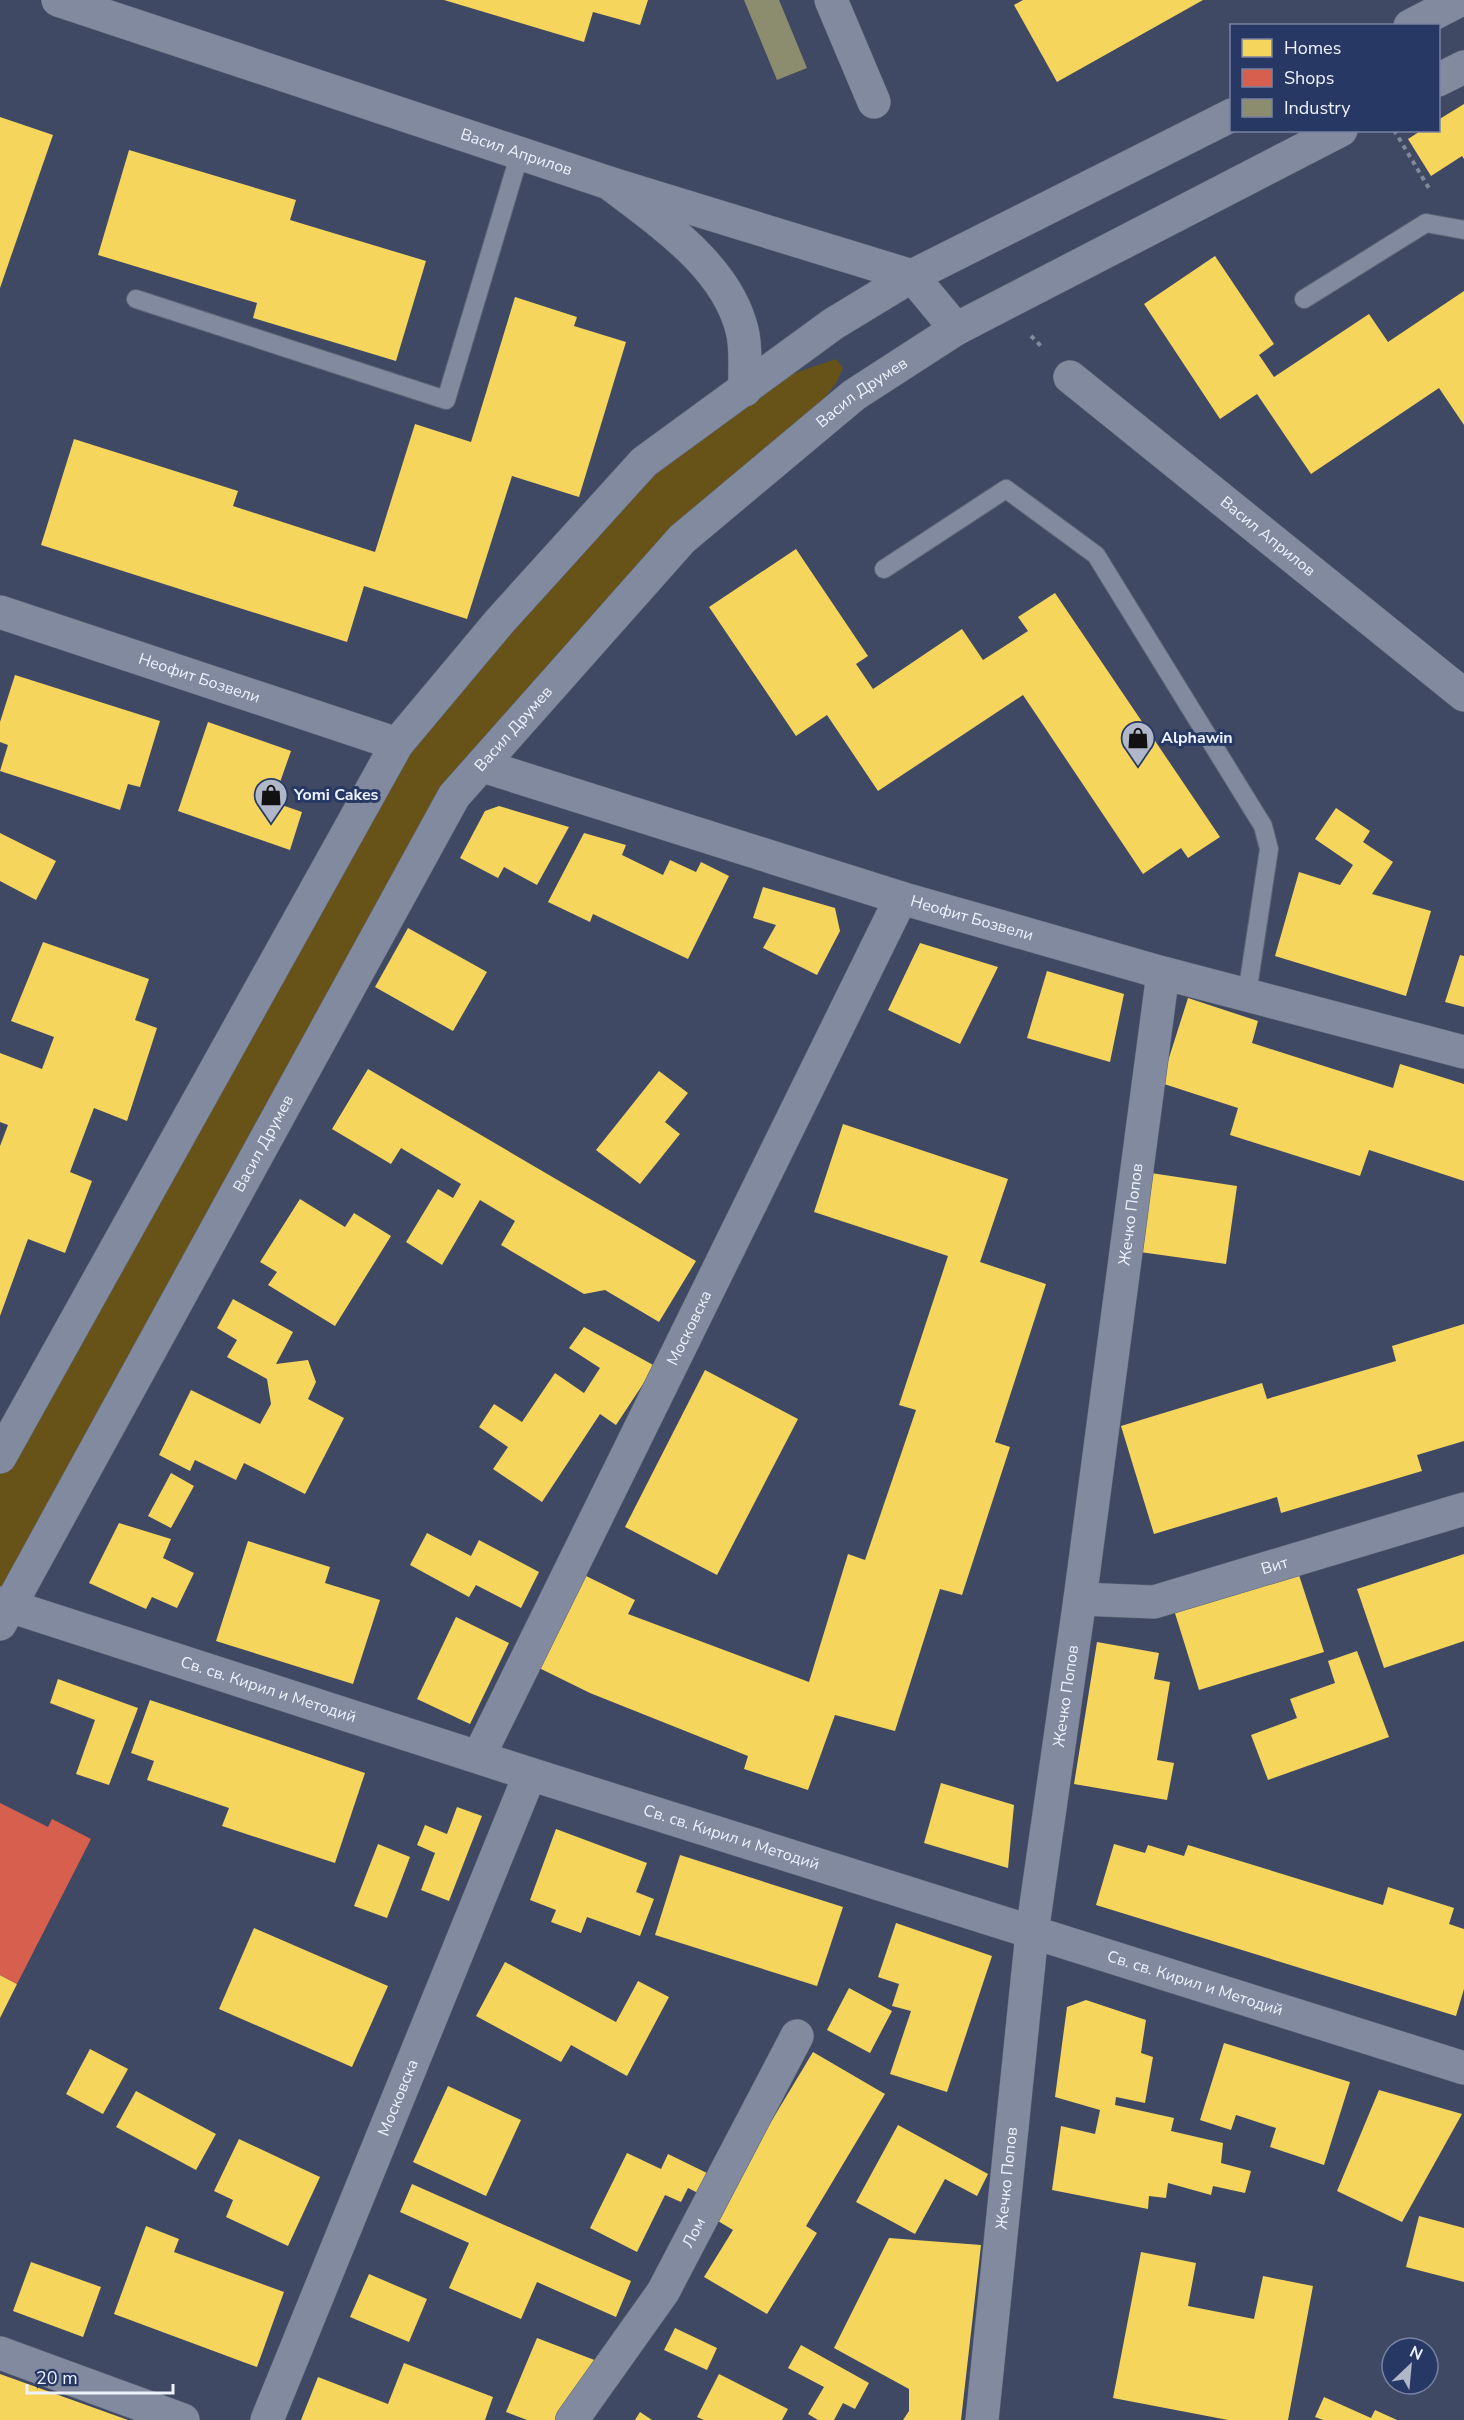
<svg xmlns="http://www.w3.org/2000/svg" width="1464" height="2420" font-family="'Nunito Sans',sans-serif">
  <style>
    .green { fill: #675318 }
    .homes { fill: #f6d55c }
    .shops { fill: #d6604d }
    .industry { fill: #8c8c6e }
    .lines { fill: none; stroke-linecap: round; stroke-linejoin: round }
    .lane-casing { stroke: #5d6476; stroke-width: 20 }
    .street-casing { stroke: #5d6476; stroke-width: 34 }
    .secondary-casing { stroke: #5d6476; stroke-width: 34 }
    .path { stroke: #81899a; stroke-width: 4; stroke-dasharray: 4.5 4.5; stroke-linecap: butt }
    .lane { stroke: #828a9f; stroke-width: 18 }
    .street { stroke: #828a9f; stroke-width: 33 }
    .secondary { stroke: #828a9f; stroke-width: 33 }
    .labels { text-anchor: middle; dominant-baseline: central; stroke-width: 6; stroke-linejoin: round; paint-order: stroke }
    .street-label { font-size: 16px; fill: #edf2fe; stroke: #283865 }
    .poi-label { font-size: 16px; font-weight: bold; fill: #edf2fe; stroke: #283865; text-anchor: start }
  </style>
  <rect width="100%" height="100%" fill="#404963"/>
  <!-- green -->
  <path class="green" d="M836 359 843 368 836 383 785 450 483 766 0 1624V1457L384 768 644 462 745 390Z"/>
  <!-- homes -->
  <g class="homes">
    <path d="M444 0H648L640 25 593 12 584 42Z"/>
    <path d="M1023 0H1203L1057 82 1014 5Z"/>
    <path d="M1464 104V159L1462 156 1431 176 1408 139 1422 130H1438V120Z"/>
    <path d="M0 117 53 135 0 288Z"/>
    <path d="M129 150 296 200 290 220 426 261 396 361 253 318 257 303 98 255Z"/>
    <path d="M1215 256 1274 344 1259 355 1274 377 1369 314 1388 342 1464 291V425L1439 388 1311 474 1257 394 1220 419 1144 304Z"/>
    <path d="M515 297 577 317 574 326 626 342 579 497 512 476 467 619 364 586 347 642 41 545 74 439 238 491 233 506 375 552 415 424 471 442Z"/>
    <path d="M796 549 868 656 856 664 873 689 962 629 983 660 1028 631 1018 617 1055 593 1220 837 1188 858 1181 848 1143 874 1023 695 878 791 827 715 796 736 709 607Z"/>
    <path d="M15 675 160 721 140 787 128 784 120 810 0 771 8 745 0 742V722Z"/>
    <path d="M208 722 291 751 273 802 302 812 290 850 178 811Z"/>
    <path d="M499 806 569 827 537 885 504 867 498 878 460 858 485 811Z"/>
    <path d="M1336 808 1370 831 1363 842 1393 862 1372 894 1431 911 1406 996 1275 956 1299 872 1340 885 1353 865 1315 839Z"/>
    <path d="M0 833 56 861 36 900 0 881Z"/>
    <path d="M584 833 626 845 622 855 663 875 670 860 696 872 701 862 729 876 688 959 593 914 590 922 548 902Z"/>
    <path d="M763 887 835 908 840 931 817 975 763 948 776 925 753 918Z"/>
    <path d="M408 928 487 972 453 1031 375 987Z"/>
    <path d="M43 942 149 979 135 1020 157 1028 127 1121 94 1108 70 1172 92 1181 65 1253 28 1239 0 1316V1146L8 1125 0 1122V1053L42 1069 54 1037 11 1021Z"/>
    <path d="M920 943 998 967 960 1044 888 1010Z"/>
    <path d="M1460 955 1464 956V1007L1445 1002Z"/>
    <path d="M1047 971 1124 994 1110 1062 1027 1038Z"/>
    <path d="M1188 998 1258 1021 1252 1043 1393 1088 1400 1064 1464 1084V1181L1369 1150 1360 1176 1230 1135 1238 1108 1161 1083Z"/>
    <path d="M368 1069 696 1261 659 1322 605 1290 584 1294 501 1245 515 1221 480 1200 442 1265 406 1242 438 1189 453 1198 461 1184 401 1148 391 1164 332 1129Z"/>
    <path d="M659 1071 688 1093 665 1122 680 1134 640 1184 596 1150Z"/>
    <path d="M843 1124 1008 1179 980 1262 1046 1284 995 1442 1010 1447 962 1595 940 1589 895 1731 835 1715 808 1790 744 1769 748 1756 590 1693 537 1667 582 1574 635 1600 628 1614 809 1682 848 1554 865 1560 916 1410 899 1405 948 1256 814 1212Z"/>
    <path d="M1151 1173 1237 1186 1226 1264 1140 1252Z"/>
    <path d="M300 1199 345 1227 354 1213 391 1236 335 1326 268 1285 277 1272 260 1262Z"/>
    <path d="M233 1299 293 1332 276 1364 308 1360 316 1382 308 1399 344 1418 305 1494 244 1463 236 1480 195 1460 190 1471 159 1455 191 1390 260 1424 271 1404 267 1379 227 1357 237 1340 217 1328Z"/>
    <path d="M1464 1324V1441L1417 1455 1422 1471 1281 1513 1277 1497 1154 1534 1121 1426 1262 1383 1267 1399 1396 1361 1392 1346Z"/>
    <path d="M584 1327 655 1366 616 1425 600 1414 542 1502 493 1469 508 1447 479 1427 494 1404 522 1422 555 1373 584 1393 600 1368 569 1348Z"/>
    <path d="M705 1370 798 1419 717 1575 625 1527Z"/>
    <path d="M171 1473 194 1486 171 1528 148 1516Z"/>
    <path d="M119 1523 171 1539 163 1558 194 1573 177 1608 152 1597 146 1609 89 1583Z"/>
    <path d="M427 1533 471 1556 479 1540 539 1572 521 1608 476 1585 469 1597 410 1565Z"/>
    <path d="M248 1541 330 1567 325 1583 380 1600 353 1684 216 1641Z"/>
    <path d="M1464 1554V1641L1384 1668 1357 1589Z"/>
    <path d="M1298 1572 1324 1652 1199 1690 1174 1610Z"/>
    <path d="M456 1617 509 1643 470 1724 417 1699Z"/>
    <path d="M1097 1642 1159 1653 1154 1679 1170 1682 1157 1760 1174 1763 1167 1800 1074 1784Z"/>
    <path d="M1357 1651 1389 1737 1268 1780 1251 1735 1297 1718 1290 1699 1335 1683 1328 1661Z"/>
    <path d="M58 1679 138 1708 109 1785 76 1774 95 1720 50 1703Z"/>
    <path d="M150 1700 365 1773 335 1863 222 1826 229 1808 147 1780 154 1761 131 1753Z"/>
    <path d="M941 1783 1014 1805 1008 1868 924 1843Z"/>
    <path d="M457 1807 482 1816 449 1901 421 1890 435 1853 417 1845 425 1825 447 1834Z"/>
    <path d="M556 1829 647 1863 636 1892 654 1899 640 1936 587 1917 581 1933 551 1922 556 1910 530 1900Z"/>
    <path d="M378 1844 410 1857 387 1918 354 1906Z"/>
    <path d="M1114 1844 1145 1853 1148 1845 1184 1856 1188 1845 1383 1905 1388 1887 1454 1908 1449 1924 1464 1929V1989L1456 2016 1096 1905Z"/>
    <path d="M680 1855 843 1907 817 1986 655 1935Z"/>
    <path d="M896 1923 992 1956 947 2092 890 2074 911 2011 892 2006 899 1984 878 1977Z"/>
    <path d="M254 1928 388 1986 352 2067 219 2009Z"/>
    <path d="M505 1962 616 2022 638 1981 669 1997 627 2076 571 2045 561 2062 476 2016Z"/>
    <path d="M0 1975 17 1984 0 2018Z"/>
    <path d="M849 1988 892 2011 870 2053 827 2030Z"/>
    <path d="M1086 2000 1146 2020 1141 2053 1153 2057 1145 2103 1116 2097 1115 2105 1174 2118 1171 2131 1223 2143 1221 2163 1251 2171 1245 2193 1213 2186 1211 2195 1168 2183 1166 2198 1149 2196 1148 2209 1052 2190 1061 2126 1095 2134 1100 2110 1055 2097 1067 2007Z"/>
    <path d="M1224 2043 1350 2082 1324 2165 1270 2147 1276 2128 1236 2115 1231 2130 1200 2120Z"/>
    <path d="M90 2049 128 2069 103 2114 66 2094Z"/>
    <path d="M813 2052 885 2094 806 2226 817 2233 767 2314 704 2277 733 2230 713 2218Z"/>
    <path d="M448 2086 521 2120 486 2196 413 2162Z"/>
    <path d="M1379 2090 1462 2114 1402 2222 1337 2191Z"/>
    <path d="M136 2091 216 2134 196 2170 116 2127Z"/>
    <path d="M898 2125 988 2174 977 2196 945 2179 915 2234 856 2202Z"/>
    <path d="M239 2139 320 2177 288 2246 226 2217 233 2200 214 2191Z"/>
    <path d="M627 2153 661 2169 668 2154 709 2174 698 2193 688 2188 681 2202 665 2195 637 2252 590 2228Z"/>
    <path d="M412 2184 631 2281 616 2317 537 2282 521 2319 449 2288 469 2243 400 2212Z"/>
    <path d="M1419 2216 1464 2228V2282L1406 2267Z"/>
    <path d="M146 2226 179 2239 174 2252 284 2292 257 2367 114 2314Z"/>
    <path d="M889 2238 981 2245 961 2420H903L909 2411V2389L834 2348Z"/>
    <path d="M1141 2252 1196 2263 1188 2306 1254 2319 1263 2276 1313 2286 1288 2420H1228L1113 2398Z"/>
    <path d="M31 2262 101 2287 83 2337 13 2311Z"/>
    <path d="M369 2274 427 2299 409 2342 350 2317Z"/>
    <path d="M675 2328 717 2348 707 2370 664 2350Z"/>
    <path d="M537 2338 597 2361 556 2420H527L506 2412Z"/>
    <path d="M801 2345 869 2383 855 2409 843 2403 834 2420H818L808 2414 824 2387 788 2368Z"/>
    <path d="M404 2363 493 2397 485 2420H301L318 2377 388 2404Z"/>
    <path d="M0 2374 128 2420H0Z"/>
    <path d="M719 2374 788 2409 782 2420H704L697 2417Z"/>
    <path d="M1324 2397 1371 2418 1375 2410 1397 2420H1323L1315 2417Z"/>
    <path d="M640 2412 652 2420H635Z"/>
  </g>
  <!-- shops -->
  <path class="shops" d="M0 1803 48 1827 52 1819 91 1839 17 1984 0 1975Z"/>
  <!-- industry -->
  <path class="industry" d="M744 0H779L807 68 777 80Z"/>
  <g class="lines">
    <!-- lane casing -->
    <g class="lane-casing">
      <g id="lane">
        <path d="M136 299 446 400 520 153"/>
        <path d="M1304 299 1426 223 1464 230"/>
        <path d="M884 569 1006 489 1096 555 1263 826 1269 849 1247 994"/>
      </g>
    </g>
    <!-- street casing -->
    <g class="street-casing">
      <g id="street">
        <path id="s1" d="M58 0 609 183 912 276 956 329"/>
        <path d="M831 0 874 102"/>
        <path id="s2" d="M1070 377 1464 695"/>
        <path id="s3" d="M0 612 397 744"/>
        <path id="s4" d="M483 766 901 898 1163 973 1464 1052"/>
        <path id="s5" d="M1080 1599 1154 1602 1464 1509"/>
        <path id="s6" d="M0 1603 530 1774 1464 2068"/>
        <path id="s7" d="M479 1756 901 898"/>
        <path d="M0 2353 183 2420"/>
        <path id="s8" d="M267 2420 530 1774"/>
        <path id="s9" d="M572 2420 663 2292 797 2036"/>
        <path id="s10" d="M982 2420 1032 1933 1080 1599 1163 973"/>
      </g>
    </g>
    <!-- secondary casing -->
    <g class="secondary-casing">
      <g id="secondary">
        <path d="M1410 26 1460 0"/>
        <path d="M1438 80 1464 67"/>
        <path d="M609 183C659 222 726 265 742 330 747 348 744 371 745 390"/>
        <path d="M0 1457 397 744 500 621 644 462 833 324 912 276 1232 115"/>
        <path id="s11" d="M0 1624 454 796 682 539 854 395 956 329 1341 130"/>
      </g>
    </g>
    <!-- path -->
    <g class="path">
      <path d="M1394 130 1430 190"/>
      <path d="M1031 336 1043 348"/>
    </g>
    <!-- lane -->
    <use href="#lane" class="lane"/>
    <!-- street -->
    <use href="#street" class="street"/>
    <!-- secondary -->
    <use href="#secondary" class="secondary"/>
  </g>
  <!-- icons -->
  <defs>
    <g id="shop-pin" transform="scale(1.725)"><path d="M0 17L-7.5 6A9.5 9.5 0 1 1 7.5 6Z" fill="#b0b7c8" stroke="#283865"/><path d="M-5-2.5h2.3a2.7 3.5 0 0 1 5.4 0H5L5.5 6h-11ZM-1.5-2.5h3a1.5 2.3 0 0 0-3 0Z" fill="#111"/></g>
  </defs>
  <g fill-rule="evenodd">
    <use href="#shop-pin" x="1138" y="738"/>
    <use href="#shop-pin" x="271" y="795"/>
  </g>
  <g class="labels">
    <!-- street labels -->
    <g class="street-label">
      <text stroke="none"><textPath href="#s1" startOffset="483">Васил Априлов</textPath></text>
      <text stroke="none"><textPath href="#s11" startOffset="1520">Васил Друмев</textPath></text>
      <text stroke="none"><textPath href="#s2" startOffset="254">Васил Априлов</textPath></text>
      <text stroke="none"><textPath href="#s3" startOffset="210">Неофит Бозвели</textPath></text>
      <text stroke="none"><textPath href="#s11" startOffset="1034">Васил Друмев</textPath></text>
      <text stroke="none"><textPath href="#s4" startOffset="512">Неофит Бозвели</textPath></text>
      <text stroke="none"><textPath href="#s11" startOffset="548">Васил Друмев</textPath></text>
      <text stroke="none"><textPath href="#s10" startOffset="1215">Жечко Попов</textPath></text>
      <text stroke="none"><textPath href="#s7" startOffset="477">Московска</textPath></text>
      <text stroke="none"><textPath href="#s5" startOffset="200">Вит</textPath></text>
      <text stroke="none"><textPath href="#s6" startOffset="282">Св. св. Кирил и Методий</textPath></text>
      <text stroke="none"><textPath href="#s10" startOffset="729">Жечко Попов</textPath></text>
      <text stroke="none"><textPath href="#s6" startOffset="768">Св. св. Кирил и Методий</textPath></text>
      <text stroke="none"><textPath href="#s6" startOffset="1254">Св. св. Кирил и Методий</textPath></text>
      <text stroke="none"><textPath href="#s8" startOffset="348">Московска</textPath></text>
      <text stroke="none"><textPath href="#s10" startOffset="243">Жечко Попов</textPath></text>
      <text stroke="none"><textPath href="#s9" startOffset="224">Лом</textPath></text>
    </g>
    <!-- poi labels -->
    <g class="poi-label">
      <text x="1161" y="738">Alphawin</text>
      <text x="294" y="795">Yomi Cakes</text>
    </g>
  </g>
  <!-- legend -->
  <rect x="1230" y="24" width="210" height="108" fill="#283865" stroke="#7782a2" stroke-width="1.5"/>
  <rect x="1242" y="39" width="30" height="18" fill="#f6d55c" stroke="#7782a2" stroke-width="1.5"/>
  <text x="1284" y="54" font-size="18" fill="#edf2fe">Homes</text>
  <rect x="1242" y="69" width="30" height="18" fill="#d6604d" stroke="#7782a2" stroke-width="1.5"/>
  <text x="1284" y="84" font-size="18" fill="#edf2fe">Shops</text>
  <rect x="1242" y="99" width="30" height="18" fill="#8c8c6e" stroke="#7782a2" stroke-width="1.5"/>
  <text x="1284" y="114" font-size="18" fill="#edf2fe">Industry</text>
  <!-- north arrow -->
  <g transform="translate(1410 2366) rotate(26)"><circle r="28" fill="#283865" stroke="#7782a2" stroke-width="1.5"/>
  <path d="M0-4.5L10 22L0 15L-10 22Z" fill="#b0b7c8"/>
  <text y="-9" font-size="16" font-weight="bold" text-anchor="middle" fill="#edf2fe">N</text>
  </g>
  <!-- scale -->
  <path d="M27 2384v9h146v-9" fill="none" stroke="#edf2fe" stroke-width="3"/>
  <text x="36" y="2384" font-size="18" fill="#edf2fe" stroke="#283865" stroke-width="4.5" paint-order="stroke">20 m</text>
</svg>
